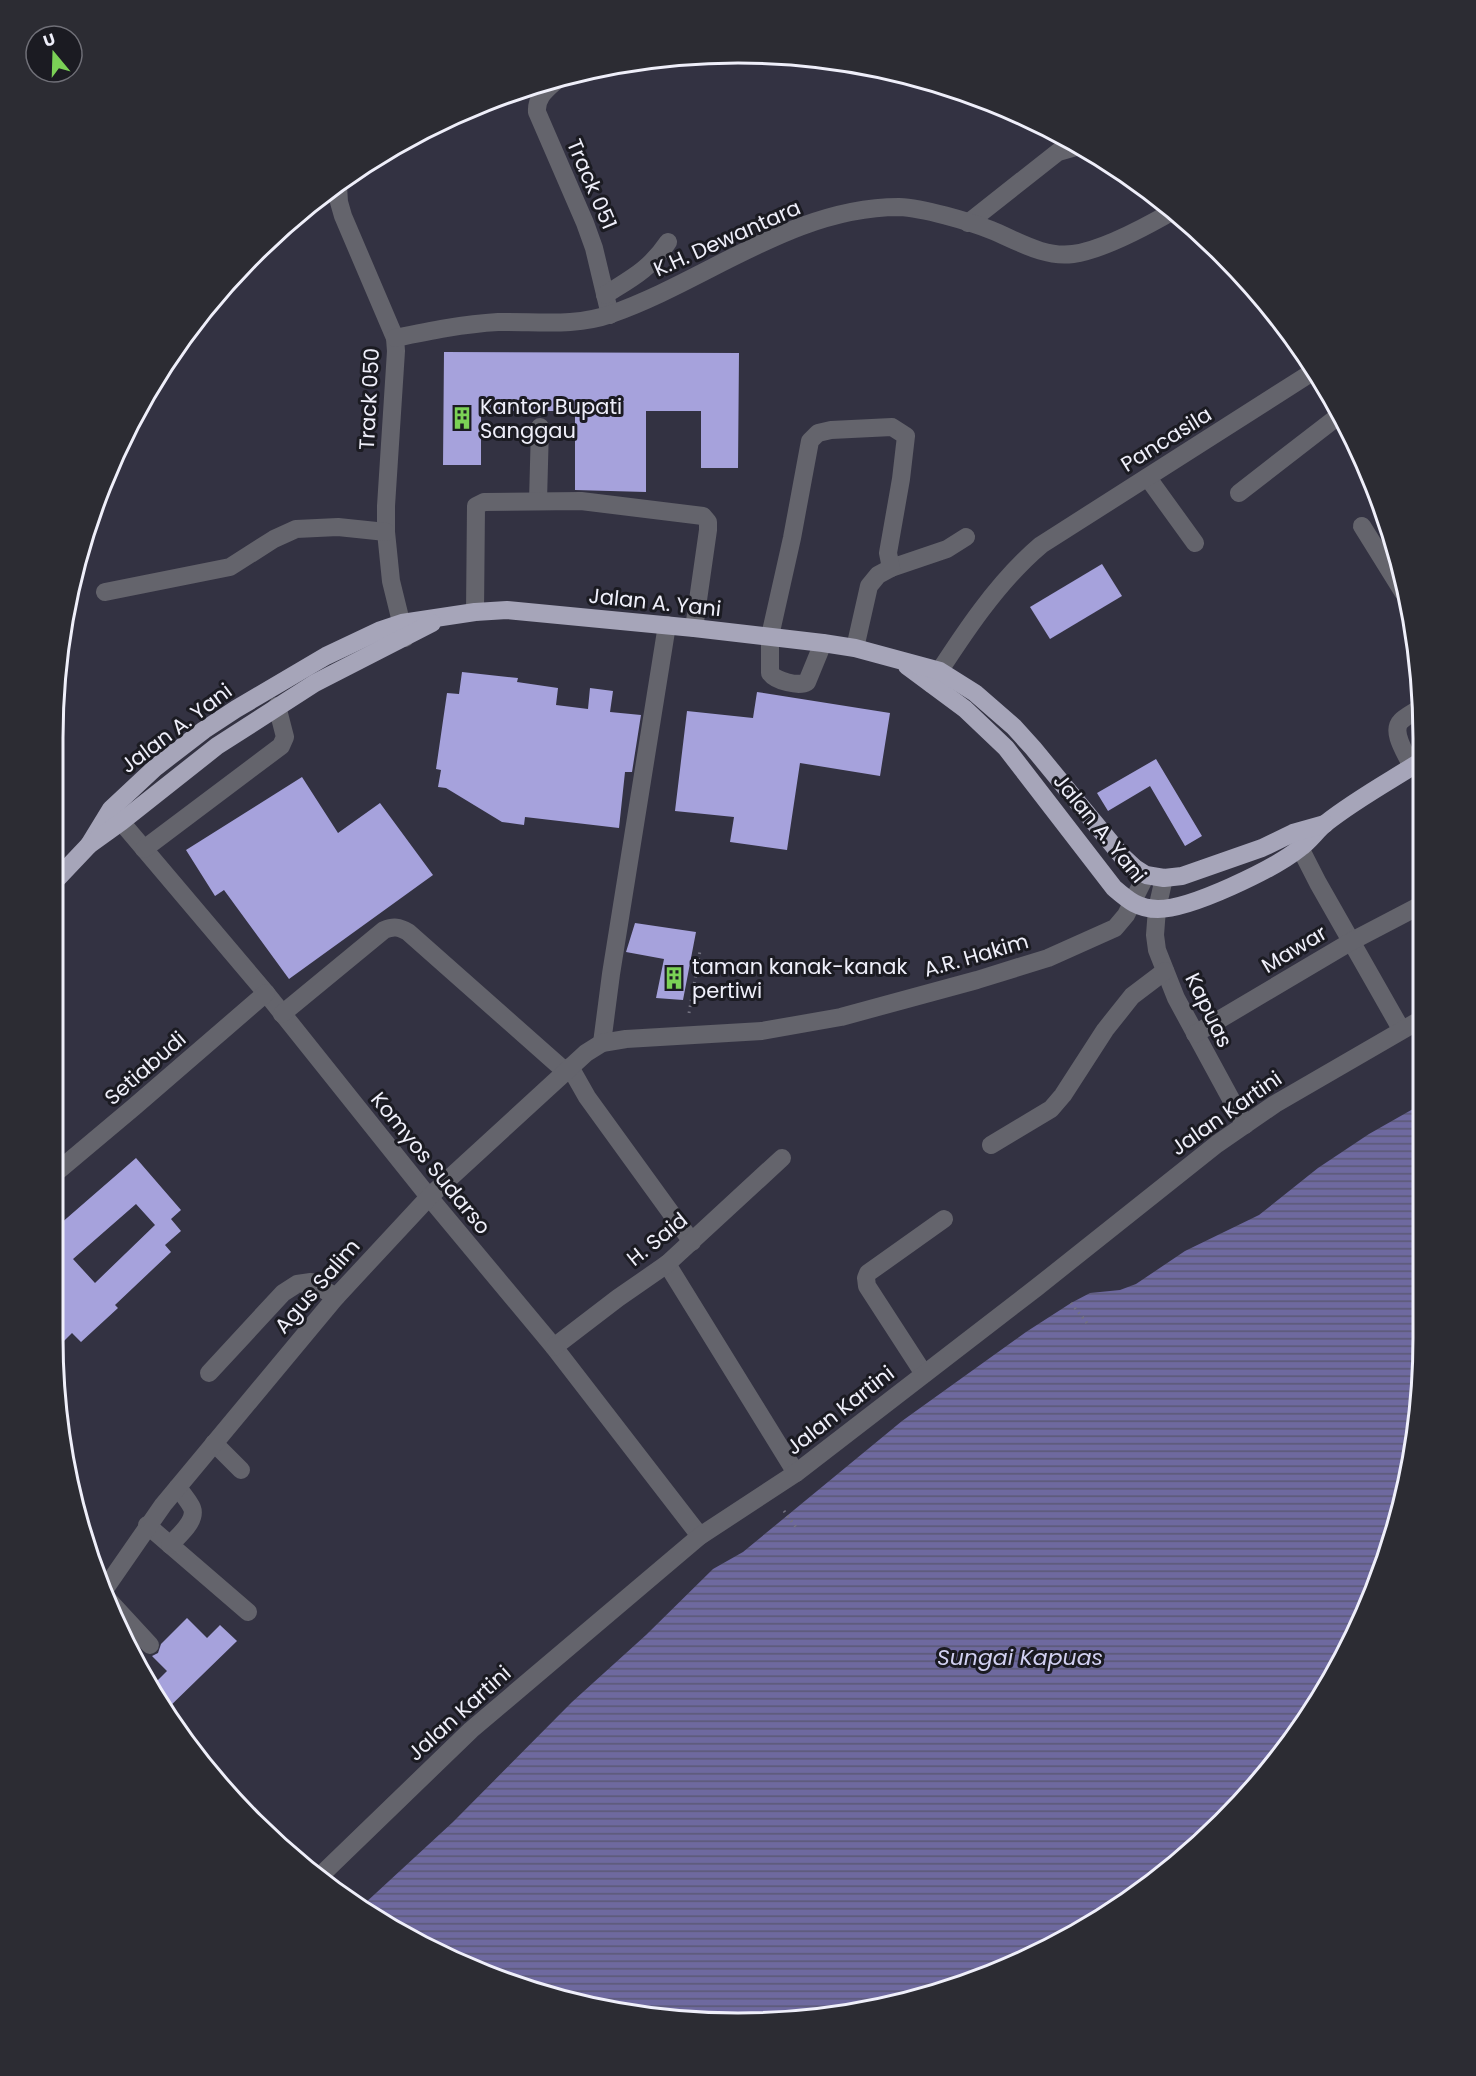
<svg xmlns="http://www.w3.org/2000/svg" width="1476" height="2076" font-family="Poppins,sans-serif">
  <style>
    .water { fill: url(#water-rules) }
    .building { fill: #a6a2dc; fill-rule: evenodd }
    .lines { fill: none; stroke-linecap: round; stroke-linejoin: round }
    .path { stroke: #747381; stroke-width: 3; stroke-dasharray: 1.5 4.5; stroke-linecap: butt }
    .minor { stroke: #64646c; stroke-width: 18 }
    .highway { stroke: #a6a5b9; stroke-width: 18 }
    .labels { text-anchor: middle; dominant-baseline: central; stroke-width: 6; stroke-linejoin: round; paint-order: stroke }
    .street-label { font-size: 21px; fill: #efeffa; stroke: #1b1b22 }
    .poi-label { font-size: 21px; fill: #efeffa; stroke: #1b1b22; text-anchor: start }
    .water-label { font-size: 22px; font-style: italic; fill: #d2d1f2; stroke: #1b1b22 }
    .rim { fill: none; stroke: #efeffa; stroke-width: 3 }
  </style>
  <defs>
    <pattern id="water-rules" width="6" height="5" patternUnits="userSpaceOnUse" patternTransform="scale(1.5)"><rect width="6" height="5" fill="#6e699f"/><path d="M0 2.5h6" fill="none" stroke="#5b5875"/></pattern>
  </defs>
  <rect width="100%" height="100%" fill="#333242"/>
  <!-- water -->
  <path class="water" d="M1420 1105 1422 1382 1400 1516 1353 1641 1282 1756 1190 1854 1041 1953 958 1987 828 2018H648L518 1987 435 1953 363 1905 453 1822 572 1702 646 1635 713 1569 743 1552 902 1421 1026 1332 1071 1303 1090 1293 1120 1290 1136 1284 1185 1251 1259 1215 1318 1168 1369 1134Z"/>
  <!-- building -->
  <g class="building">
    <path d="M444 352 739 353 738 468H701V411H646V492L575 490V411H481V465H443Z"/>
    <path d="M1102 564 1122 596 1050 639 1030 607Z"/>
    <path d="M462 672 518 678 517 682 558 688 556 705 588 709 590 688 613 691 610 712 641 715 632 772H625L619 828 525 817 524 825 502 822 446 788 438 787 441 770 436 769 447 693 459 694Z"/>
    <path d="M757 692 890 713 880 776 800 763 787 850 730 842 734 817 675 811 687 711 753 718Z"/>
    <path d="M1156 759 1202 836 1185 846 1150 786 1108 811 1097 793Z"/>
    <path d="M302 777 338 833 380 803 433 875 289 979 224 890 215 896 186 850Z"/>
    <path d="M635 923 696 932 683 1000 656 998 664 959 626 952Z"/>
    <path d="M136 1158 181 1210 171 1219 181 1231 165 1245 171 1252 115 1305 118 1308 81 1342 72 1333 54 1351 52 1338V1231ZM136 1204 155 1225 95 1283 73 1259Z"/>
    <path d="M187 1618 207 1638 220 1625 237 1641 164 1712 151 1687 167 1671 152 1656 158 1653 161 1644Z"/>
  </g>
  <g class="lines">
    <!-- path -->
    <g class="path">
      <path d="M689 1013 700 951"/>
      <path d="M1071 1303 1087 1323"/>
      <path d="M784 1511 798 1530"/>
    </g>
    <!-- minor -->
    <g class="minor">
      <path d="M557 80C546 90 536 97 537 112L585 223 594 248 610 315"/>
      <path d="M338 186 339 202 343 216 395 338 396 351 386 506V532L391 581 405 638"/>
      <path d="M968 223 1058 152 1079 146"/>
      <path d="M605 295C632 278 649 270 668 242"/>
      <path d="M395 338C429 331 463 324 498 322 535 321 575 327 611 314 706 281 793 207 899 207 923 208 968 221 991 230 1018 241 1044 258 1073 254 1103 250 1147 226 1173 211"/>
      <path d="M1148 478 1195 543"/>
      <path d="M1239 493 1341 414"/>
      <path d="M538 501 540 427"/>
      <path d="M1362 526 1403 592"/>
      <path d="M891 568 947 549 966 537"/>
      <path d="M105 592 230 567 274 539 296 529 338 527 386 532"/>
      <path d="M475 612 476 506 484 502 581 501 703 516 708 522V530L694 628"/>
      <path d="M823 643 807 682C799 687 776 681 770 673V636L792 538 810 441 818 433 831 430 892 427 906 436 901 479 888 553 891 568 878 575 869 586 855 648"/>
      <path d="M931 684C962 636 997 582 1041 545L1314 371"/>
      <path d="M1412 767C1407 755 1390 732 1401 721 1406 716 1413 713 1418 709"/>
      <path d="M112 811 266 993 429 1197 554 1347 700 1536"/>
      <path d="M1293 834 1318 883 1401 1029"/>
      <path d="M144 849 281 746 285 737 277 706"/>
      <path d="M1164 878 1157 909 1155 935 1157 950 1176 998 1245 1125"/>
      <path d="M282 1014 384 930C394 926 399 927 408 932L565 1071"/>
      <path d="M1195 1034 1352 941 1419 906"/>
      <path d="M602 1043 611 974 667 625"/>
      <path d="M570 1067 587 1097 692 1242"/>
      <path d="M991 1145 1051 1109 1063 1095 1105 1030 1132 996 1165 971"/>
      <path d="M53 1175 134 1107 266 993"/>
      <path d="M667 1264 796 1473"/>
      <path d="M554 1347 618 1298 667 1264 782 1158"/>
      <path d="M209 1373 283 1293 297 1284 311 1282 336 1297"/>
      <path d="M924 1374 867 1286 866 1278 868 1273 944 1219"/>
      <path d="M214 1443 241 1470"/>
      <path d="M147 1525 248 1612"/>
      <path d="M170 1545C178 1536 197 1521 192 1508 189 1501 182 1494 178 1487"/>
      <path d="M102 1593 163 1505 336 1297 429 1197 586 1053 602 1043 626 1039 762 1031 841 1017 977 980 1048 958 1115 928 1126 915 1146 875"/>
      <path d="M102 1593 150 1645"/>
      <path d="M320 1876 471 1730 700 1536 796 1473 1036 1288 1217 1144 1275 1104 1420 1020"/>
    </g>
    <!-- highway -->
    <g class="highway">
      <path d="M907 666 965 709 1006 748 1114 888C1128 900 1138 909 1158 909 1191 909 1274 869 1300 848 1310 841 1317 830 1326 823 1355 800 1388 782 1418 763"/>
      <path d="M89 845 111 809 156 767 204 730 236 709 326 656 381 630 402 623 475 612 507 610 694 628 823 643 855 648 940 671 975 693 1014 727 1033 748 1121 855 1135 868 1146 875 1164 878 1182 876 1262 848 1293 833 1325 824"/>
      <path d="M53 883 89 845 121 822 217 746 315 683 432 623"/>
    </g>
  </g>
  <!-- icons -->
  <defs>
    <g id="building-bare" transform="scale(1.8)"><path d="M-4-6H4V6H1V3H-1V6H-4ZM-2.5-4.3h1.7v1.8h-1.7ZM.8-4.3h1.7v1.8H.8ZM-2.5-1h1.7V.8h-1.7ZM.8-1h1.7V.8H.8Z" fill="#7bd156" stroke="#1b1b22" stroke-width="2.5" paint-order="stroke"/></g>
  </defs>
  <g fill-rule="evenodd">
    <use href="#building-bare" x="462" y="418"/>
    <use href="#building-bare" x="674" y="978"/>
  </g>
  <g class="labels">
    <!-- street labels -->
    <g class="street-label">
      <text transform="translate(592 184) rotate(67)">Track 051</text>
      <text transform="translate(727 238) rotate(-24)">K.H. Dewantara</text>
      <text transform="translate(369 399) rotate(-87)">Track 050</text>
      <text transform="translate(1166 439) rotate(-32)">Pancasila</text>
      <text transform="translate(655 602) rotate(6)">Jalan A. Yani</text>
      <text transform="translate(176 728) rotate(-37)">Jalan A. Yani</text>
      <text transform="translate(1100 828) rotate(51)">Jalan A. Yani</text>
      <text transform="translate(1294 949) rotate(-31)">Mawar</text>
      <text transform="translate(976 955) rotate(-16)">A.R. Hakim</text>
      <text transform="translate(1209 1010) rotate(64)">Kapuas</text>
      <text transform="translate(145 1068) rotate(-41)">Setiabudi</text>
      <text transform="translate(1226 1113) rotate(-35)">Jalan Kartini</text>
      <text transform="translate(431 1163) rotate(51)">Komyos Sudarso</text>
      <text transform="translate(657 1239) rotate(-39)">H. Said</text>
      <text transform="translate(317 1286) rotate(-49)">Agus Salim</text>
      <text transform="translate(840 1410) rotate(-38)">Jalan Kartini</text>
      <text transform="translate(459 1713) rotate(-42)">Jalan Kartini</text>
    </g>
    <!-- poi labels -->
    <g class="poi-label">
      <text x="480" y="406">Kantor Bupati<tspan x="480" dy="24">Sanggau</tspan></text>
      <text x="692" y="966">taman kanak-kanak<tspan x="692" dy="24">pertiwi</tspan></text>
    </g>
    <!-- water labels -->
    <g class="water-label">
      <text x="1020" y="1657">Sungai Kapuas</text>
    </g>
  </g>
  <!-- crop -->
  <path d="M0 0H1476V2076H0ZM738 63H738A675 675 0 0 1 1413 738V1338A675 675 0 0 1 738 2013H738A675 675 0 0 1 63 1338V738A675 675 0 0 1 738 63Z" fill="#2c2c33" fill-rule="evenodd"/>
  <path class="rim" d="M738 63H738A675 675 0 0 1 1413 738V1338A675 675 0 0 1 738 2013H738A675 675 0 0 1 63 1338V738A675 675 0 0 1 738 63Z"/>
  <!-- north arrow -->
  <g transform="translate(54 54) rotate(341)"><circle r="28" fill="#1b1b22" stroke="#707078" stroke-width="1.5"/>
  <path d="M0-4.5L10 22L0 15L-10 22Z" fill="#7bd156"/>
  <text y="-9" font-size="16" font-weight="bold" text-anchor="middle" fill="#efeffa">U</text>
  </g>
</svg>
